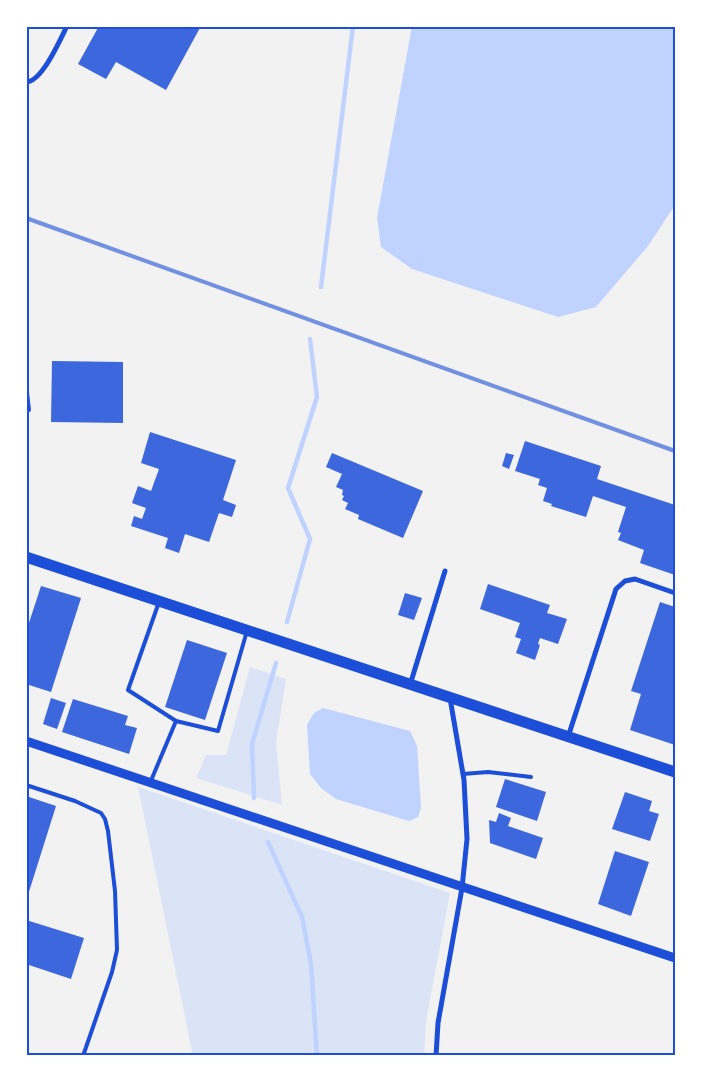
<svg xmlns="http://www.w3.org/2000/svg" width="701" height="1082" font-family="'DejaVu Sans',sans-serif">
  <style>
    .green { fill: #dbe4f7 }
    .water { fill: #bfd3fe }
    .lines { fill: none; stroke-linecap: round; stroke-linejoin: round }
    .stream { stroke: #bfd3fe; stroke-width: 4.5 }
    .building { fill: #3d67dc }
    .service { stroke: #1d4ed8; stroke-width: 4 }
    .minor { stroke: #1d4ed8; stroke-width: 5 }
    .tertiary { stroke: #1d4ed8; stroke-width: 9 }
    .primary { stroke: #1d4ed8; stroke-width: 11 }
    .rail { stroke: #7290e2; stroke-width: 4 }
    .neatline { fill: none; stroke: #1d4ed8; stroke-width: 2 }
  </style>
  <rect width="100%" height="100%" fill="#f2f2f2"/>
  <!-- green -->
  <g class="green">
    <path d="M250 667 286 679 276 743 282 805 196 778 206 755H226Z"/>
    <path d="M138 787 450 893 426 1021 424 1056H193Z"/>
  </g>
  <!-- water -->
  <g class="water">
    <path d="M412 26H675V205L648 246 596 307 558 317 412 269 381 247 377 218Z"/>
    <path d="M323 708 410 731 417 746 421 808 418 817 409 821 336 799 321 788 310 774 307 725 314 713Z"/>
  </g>
  <g class="lines">
    <!-- stream -->
    <g class="stream">
      <path d="M321 287 353 26"/>
      <path d="M287 622 310 539 288 488 317 397 310 339"/>
      <path d="M254 798 252 744 276 663"/>
      <path d="M268 842 302 917 311 964 317 1056"/>
    </g>
  </g>
  <!-- building -->
  <g class="building">
    <path d="M99 26H201L166 90 116 62 106 79 78 64Z"/>
    <path d="M52 361 123 362V423L51 422Z"/>
    <path d="M150 432 236 460 223 500 236 505 232 517 219 513 209 542 185 534 179 553 165 548 168 538 131 526 134 516 142 519 146 508 132 503 138 486 151 491 159 469 141 463Z"/>
    <path d="M525 441 601 466 597 479 675 505V575L640 563 644 550 618 540 621 533 618 532 626 507 593 496 586 517 551 506 552 504 543 501 547 488 538 485 540 479 515 471Z"/>
    <path d="M332 453 423 491 403 538 358 519 359 515 345 509 348 503 342 500 344 496 342 495 343 490 336 487 342 474 326 467Z"/>
    <path d="M506 453 514 455 509 469 502 466Z"/>
    <path d="M488 584 550 605 547 613 567 619 558 644 540 638 538 644 540 645 535 660 516 653 521 639 515 637 520 623 480 609Z"/>
    <path d="M41 586 81 598 51 692 26 684V632Z"/>
    <path d="M405 593 422 598 414 620 398 615Z"/>
    <path d="M660 602 675 607V745L630 730 641 694 631 691Z"/>
    <path d="M187 640 227 653 205 720 165 707Z"/>
    <path d="M51 698 66 703 57 729 43 724Z"/>
    <path d="M73 699 128 716 125 725 137 728 129 754 62 732Z"/>
    <path d="M505 779 546 792 537 821 496 807Z"/>
    <path d="M625 792 652 801 649 811 659 814 650 841 612 829Z"/>
    <path d="M26 796 56 806 27 898H26Z"/>
    <path d="M499 813 511 818 508 826 543 838 536 859 490 843 489 820 496 822Z"/>
    <path d="M615 851 649 862 631 916 598 904Z"/>
    <path d="M26 920 84 938 71 979 26 964Z"/>
  </g>
  <g class="lines">
    <!-- service -->
    <g class="service">
      <path d="M26 384 29 410"/>
      <path d="M176 721 218 731 247 631"/>
      <path d="M463 774 488 772 531 777"/>
      <path d="M150 783 176 721 128 690 159 602"/>
      <path d="M26 785 75 801 101 813 105 819 108 831 115 891 117 950 112 972 83 1056"/>
    </g>
    <!-- minor -->
    <g class="minor">
      <path d="M26 82C42 82 60 40 67 26"/>
      <path d="M410 685 445 571"/>
      <path d="M568 737 616 589 625 581 635 579 675 593"/>
      <path d="M436 1056 438 1023 462 888 467 839 464 780 450 698"/>
    </g>
    <!-- tertiary -->
    <path class="tertiary" d="M26 741 675 958"/>
    <!-- primary -->
    <path class="primary" d="M26 557 675 772"/>
    <!-- rail -->
    <path class="rail" d="M26 218 675 451"/>
  </g>
  <!-- border -->
  <rect width="701" height="1082" fill="none" stroke="#ffffff" stroke-width="55"/>
  <rect x="28" y="28" width="646" height="1026" class="neatline"/>
</svg>
